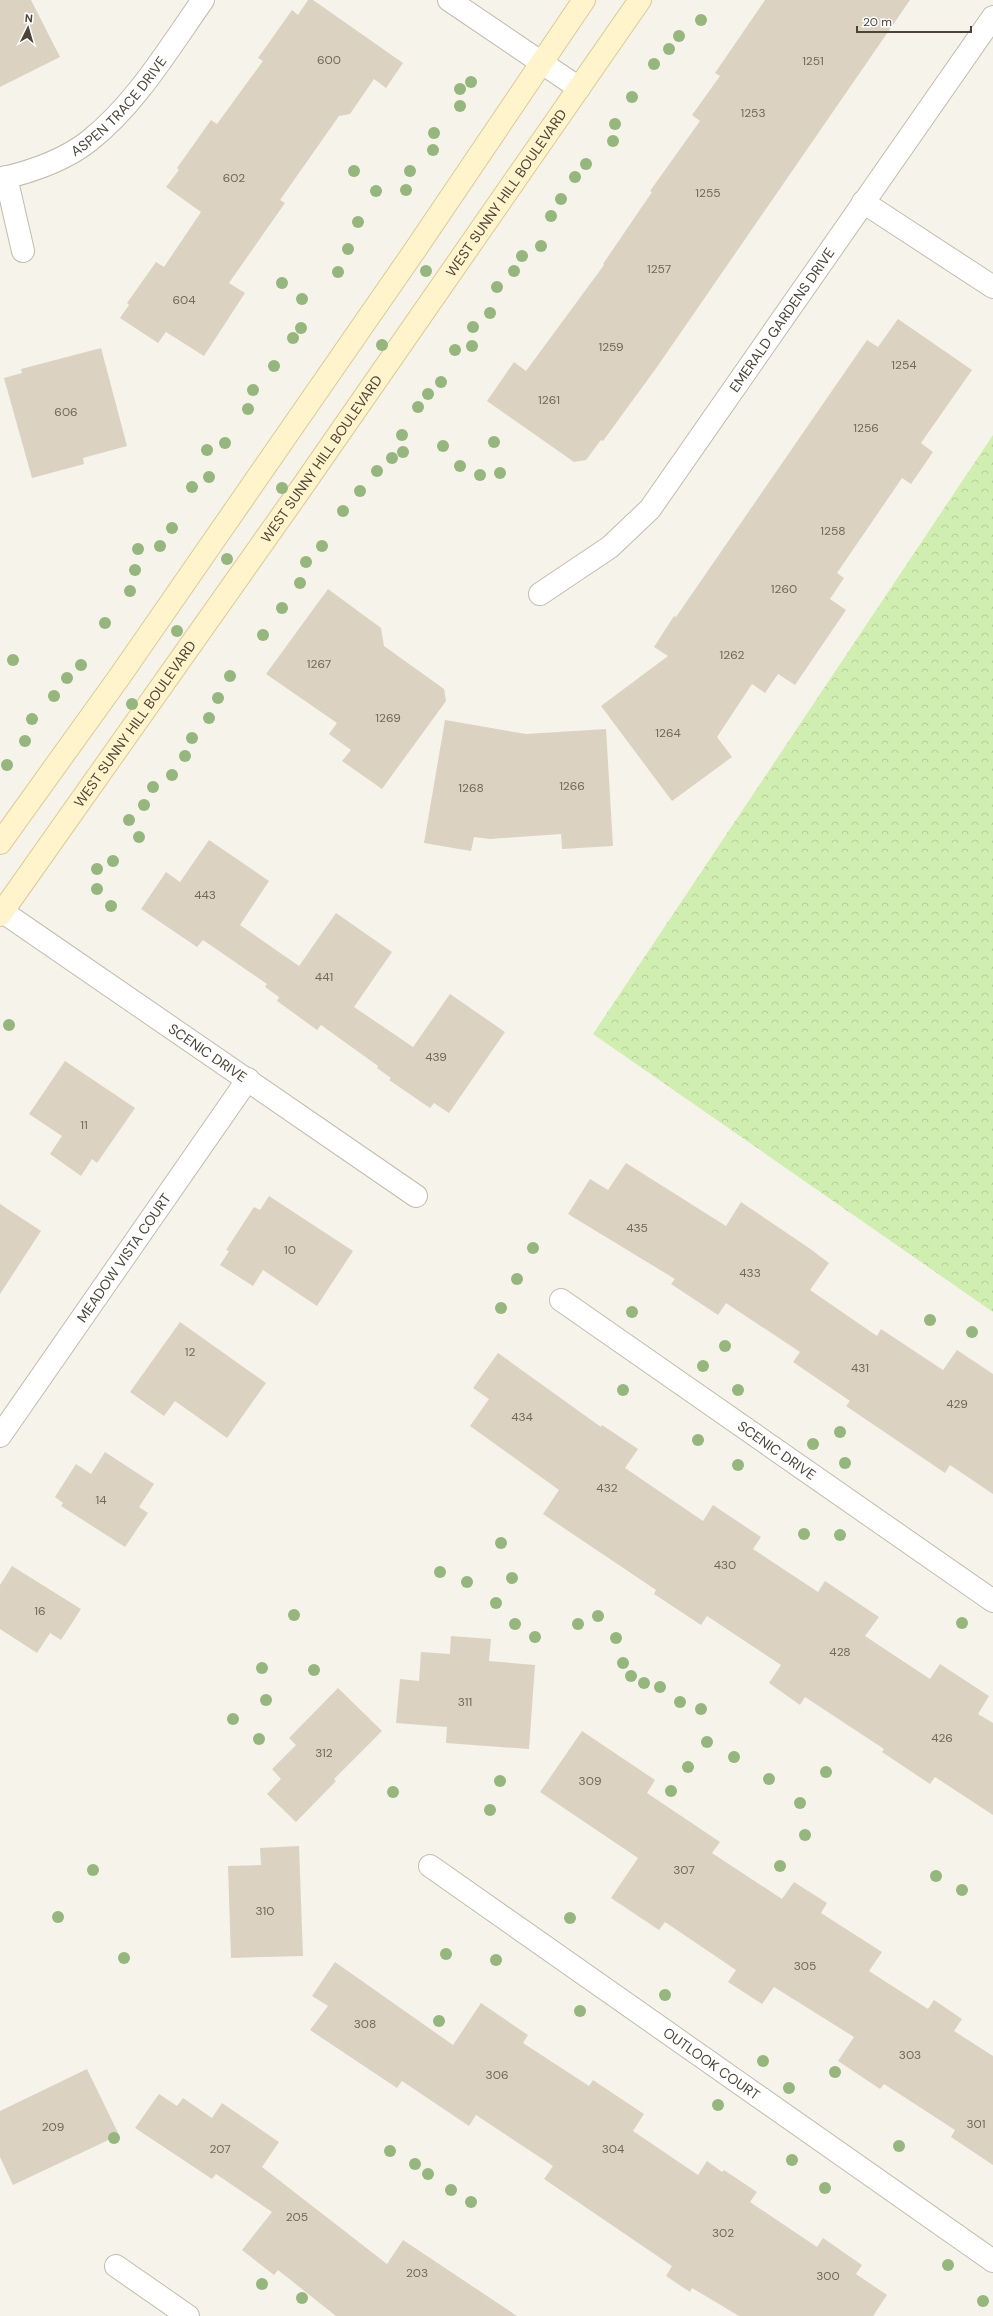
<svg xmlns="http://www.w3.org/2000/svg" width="993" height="2316" font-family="'DM Sans',sans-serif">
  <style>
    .forest { fill: url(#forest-crowns) }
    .building { fill: #dcd2c1 }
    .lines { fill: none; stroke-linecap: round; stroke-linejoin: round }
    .street-casing { stroke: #c3bcab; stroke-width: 24 }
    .secondary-casing { stroke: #dbca96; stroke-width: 24 }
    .street { stroke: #fff; stroke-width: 22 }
    .secondary { stroke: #fff4cc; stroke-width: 22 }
    .tree { fill: #95b67d }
    .labels { text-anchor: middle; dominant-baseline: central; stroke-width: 3.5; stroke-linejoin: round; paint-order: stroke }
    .number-label { font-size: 12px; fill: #70685a }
    .street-label { font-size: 14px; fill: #4c4437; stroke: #fff }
  </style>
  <defs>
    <pattern id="forest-crowns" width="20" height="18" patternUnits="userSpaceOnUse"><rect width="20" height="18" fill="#d0eeb0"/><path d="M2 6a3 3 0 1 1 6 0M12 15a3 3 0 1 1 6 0" fill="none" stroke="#b4cd98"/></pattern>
  </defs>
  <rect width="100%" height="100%" fill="#f6f3ea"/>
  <!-- forest -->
  <path class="forest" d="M993 435V1312L593 1034Z"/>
  <!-- building -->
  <g class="building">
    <path d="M0 0H31L60 57 0 87Z"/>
    <path d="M308 0H313L403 63 386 88 374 79 350 114 339 116 280 200 285 203 229 283 245 293 204 356 166 332 158 343 120 318 129 305 127 303 156 262 164 267 201 212 166 187 179 170 177 168 211 120 217 124 263 61 258 58 292 10 298 15Z"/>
    <path d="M765 0H910L657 367 603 441 601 440 586 460 574 462 487 401 514 362 526 371 604 265 603 264 652 192 650 191 700 121 692 115 720 76 715 73Z"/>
    <path d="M898 319 972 370 921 443 933 452 911 484 902 478 837 573 844 578 830 599 846 610 795 685 778 674 765 693 752 684 717 737 732 757 672 801 601 706 668 656 654 647 674 616 676 617 867 340 878 347Z"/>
    <path d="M101 348 127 446 83 458 84 464 32 478 4 378 22 373 21 369Z"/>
    <path d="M328 589 381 628 384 646 444 689 446 701 382 789 342 761 351 750 329 734 337 723 266 674Z"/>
    <path d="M445 720 526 734 606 729 613 846 562 849 561 834 490 839 474 837 471 851 424 843Z"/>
    <path d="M209 840 269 881 240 925 299 966 336 913 392 952 354 1007 413 1047 450 994 505 1032 449 1113 434 1103 430 1108 389 1080 391 1078 377 1068 378 1066 321 1025 317 1030 277 1001 279 997 265 987 267 984 203 940 197 947 141 909 166 872 180 882Z"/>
    <path d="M65 1061 135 1108 97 1163 92 1159 81 1176 50 1154 62 1136 29 1114Z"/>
    <path d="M626 1163 726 1226 741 1202 809 1248 829 1263 810 1290 877 1336 881 1329 943 1370 957 1350 993 1374V1494L950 1465 945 1473 846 1406 850 1401 793 1362 800 1352 726 1303 718 1315 671 1284 675 1279 568 1214 590 1179 608 1190Z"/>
    <path d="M269 1196 353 1251 317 1306 263 1270 253 1286 220 1265 229 1251 226 1250 254 1207 260 1210Z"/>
    <path d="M0 1204 41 1231 0 1294Z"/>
    <path d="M180 1322 266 1383 227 1438 175 1401 164 1416 130 1392Z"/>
    <path d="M498 1353 601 1427 602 1425 638 1449 625 1468 703 1521 713 1505 761 1537 753 1549 818 1592 825 1581 879 1617 865 1636 930 1679 940 1664 989 1696 978 1714 993 1723V1815L935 1777 930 1784 882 1752 884 1749 805 1697 800 1705 769 1683 781 1665 707 1616 701 1625 654 1594 656 1590 543 1514 559 1490 470 1426 489 1399 473 1388Z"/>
    <path d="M105 1452 154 1484 139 1507 148 1513 125 1547 61 1506 63 1503 55 1497 76 1464 91 1474Z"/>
    <path d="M12 1566 81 1609 61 1640 50 1633 37 1653 0 1629V1585Z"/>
    <path d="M451 1636 491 1639 489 1661 535 1665 529 1749 446 1743 447 1727 396 1723 400 1679 419 1681 421 1652 450 1654Z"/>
    <path d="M338 1688 382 1731 334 1779 336 1781 296 1822 267 1794 281 1779 272 1769 296 1745 289 1738Z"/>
    <path d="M582 1731 655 1780 647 1793 720 1842 712 1853 782 1899 794 1882 827 1903 821 1913 882 1952 869 1971 928 2009 934 2000 962 2019 954 2031 993 2056V2165L951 2137 955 2130 884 2084 880 2089 838 2061 854 2037 774 1987 762 2004 728 1982 736 1970 665 1922 659 1930 611 1898 638 1858 540 1792Z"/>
    <path d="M299 1846 303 1956 231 1958 228 1866 261 1865 260 1848Z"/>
    <path d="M335 1962 453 2045 481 2003 528 2035 523 2043 589 2086 593 2080 644 2114 633 2131 698 2175 707 2161 722 2172 724 2170 757 2192 750 2202 817 2247 823 2238 862 2265 856 2274 887 2295 873 2316H739L692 2288 690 2292 666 2276 672 2266 544 2179 553 2166 476 2115 469 2126 402 2081 397 2088 310 2030 328 2006 312 1996Z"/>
    <path d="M87 2069 119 2135 13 2185 0 2157V2111Z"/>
    <path d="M159 2094 177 2106 183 2098 212 2118 222 2103 279 2142 262 2167 387 2264 403 2240 517 2316H336L278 2270 274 2275 242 2250 272 2212 216 2174 212 2179 135 2128Z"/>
  </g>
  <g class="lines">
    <!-- street casing -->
    <g class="street-casing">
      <g id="street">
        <path d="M449 0 579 88"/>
        <path d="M6 177 23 251"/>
        <path id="s1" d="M0 179C30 172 65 160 89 141 136 104 169 48 203 0"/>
        <path d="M863 202 993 287"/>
        <path id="s2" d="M540 594 610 547 650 509 993 17"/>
        <path id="s3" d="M0 910 416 1196"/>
        <path id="s4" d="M561 1300 993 1601"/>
        <path id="s5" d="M0 1436 248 1079"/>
        <path id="s6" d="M430 1866 993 2261"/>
        <path d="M116 2266 188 2316"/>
      </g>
    </g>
    <!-- secondary casing -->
    <g class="secondary-casing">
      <g id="secondary">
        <path d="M0 843 120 676 413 253 584 0"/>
        <path id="s7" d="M0 915 300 490 640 0"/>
      </g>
    </g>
    <!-- street -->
    <use href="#street" class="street"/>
    <!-- secondary -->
    <use href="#secondary" class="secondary"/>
  </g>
  <!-- trees -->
  <g class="tree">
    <circle cx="701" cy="20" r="6"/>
    <circle cx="679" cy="36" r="6"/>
    <circle cx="669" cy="49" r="6"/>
    <circle cx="654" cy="64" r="6"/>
    <circle cx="471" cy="82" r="6"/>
    <circle cx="460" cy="89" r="6"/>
    <circle cx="632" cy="97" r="6"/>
    <circle cx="460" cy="106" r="6"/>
    <circle cx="615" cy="124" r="6"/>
    <circle cx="434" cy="133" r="6"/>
    <circle cx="613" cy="141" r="6"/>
    <circle cx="433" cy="150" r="6"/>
    <circle cx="586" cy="164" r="6"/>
    <circle cx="354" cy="171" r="6"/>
    <circle cx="410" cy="171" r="6"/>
    <circle cx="575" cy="177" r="6"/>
    <circle cx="406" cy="190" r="6"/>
    <circle cx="376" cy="191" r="6"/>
    <circle cx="561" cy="199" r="6"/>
    <circle cx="551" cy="216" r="6"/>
    <circle cx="358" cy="222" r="6"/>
    <circle cx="541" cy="246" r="6"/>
    <circle cx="348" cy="249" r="6"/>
    <circle cx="522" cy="256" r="6"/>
    <circle cx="426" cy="271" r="6"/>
    <circle cx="514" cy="271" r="6"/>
    <circle cx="338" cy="272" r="6"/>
    <circle cx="282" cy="283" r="6"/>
    <circle cx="497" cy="287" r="6"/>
    <circle cx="302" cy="299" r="6"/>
    <circle cx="490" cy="313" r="6"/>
    <circle cx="473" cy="327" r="6"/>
    <circle cx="301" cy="328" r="6"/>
    <circle cx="293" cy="338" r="6"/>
    <circle cx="382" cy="345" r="6"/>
    <circle cx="472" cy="346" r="6"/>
    <circle cx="455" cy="350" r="6"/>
    <circle cx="274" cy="366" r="6"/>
    <circle cx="441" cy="382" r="6"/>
    <circle cx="253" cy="390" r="6"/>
    <circle cx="428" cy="394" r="6"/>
    <circle cx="418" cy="407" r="6"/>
    <circle cx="248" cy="409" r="6"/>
    <circle cx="402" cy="435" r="6"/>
    <circle cx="494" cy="442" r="6"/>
    <circle cx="225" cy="443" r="6"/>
    <circle cx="443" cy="446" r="6"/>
    <circle cx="207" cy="450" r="6"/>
    <circle cx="403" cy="452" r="6"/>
    <circle cx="392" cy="458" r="6"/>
    <circle cx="460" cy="466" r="6"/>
    <circle cx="377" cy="471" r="6"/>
    <circle cx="500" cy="473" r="6"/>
    <circle cx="480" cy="475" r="6"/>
    <circle cx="209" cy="477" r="6"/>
    <circle cx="192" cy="487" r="6"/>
    <circle cx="282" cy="488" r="6"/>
    <circle cx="360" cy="491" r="6"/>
    <circle cx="343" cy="511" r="6"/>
    <circle cx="172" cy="528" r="6"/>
    <circle cx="160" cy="546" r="6"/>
    <circle cx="322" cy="546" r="6"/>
    <circle cx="138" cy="549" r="6"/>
    <circle cx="227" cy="559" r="6"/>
    <circle cx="306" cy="562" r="6"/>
    <circle cx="135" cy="570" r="6"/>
    <circle cx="300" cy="583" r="6"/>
    <circle cx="130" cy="591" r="6"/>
    <circle cx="282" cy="608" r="6"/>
    <circle cx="105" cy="623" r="6"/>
    <circle cx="177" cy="631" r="6"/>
    <circle cx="263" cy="635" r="6"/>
    <circle cx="13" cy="660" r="6"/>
    <circle cx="81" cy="665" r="6"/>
    <circle cx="230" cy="676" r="6"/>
    <circle cx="67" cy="678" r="6"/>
    <circle cx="54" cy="696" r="6"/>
    <circle cx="218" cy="698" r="6"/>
    <circle cx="132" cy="704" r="6"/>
    <circle cx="209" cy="718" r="6"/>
    <circle cx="32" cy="719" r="6"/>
    <circle cx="192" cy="738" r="6"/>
    <circle cx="25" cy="741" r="6"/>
    <circle cx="185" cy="756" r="6"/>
    <circle cx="7" cy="765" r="6"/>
    <circle cx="172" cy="775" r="6"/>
    <circle cx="153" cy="787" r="6"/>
    <circle cx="144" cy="805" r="6"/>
    <circle cx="129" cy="820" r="6"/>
    <circle cx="139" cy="837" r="6"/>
    <circle cx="113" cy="861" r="6"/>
    <circle cx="97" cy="869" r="6"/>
    <circle cx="97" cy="889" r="6"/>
    <circle cx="111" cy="906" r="6"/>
    <circle cx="9" cy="1025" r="6"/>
    <circle cx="533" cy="1248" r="6"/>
    <circle cx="517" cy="1279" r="6"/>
    <circle cx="501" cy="1308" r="6"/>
    <circle cx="632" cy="1312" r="6"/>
    <circle cx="930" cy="1320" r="6"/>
    <circle cx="972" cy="1332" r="6"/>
    <circle cx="725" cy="1346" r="6"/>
    <circle cx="703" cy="1366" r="6"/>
    <circle cx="623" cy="1390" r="6"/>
    <circle cx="738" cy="1390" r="6"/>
    <circle cx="840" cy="1432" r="6"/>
    <circle cx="698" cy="1440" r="6"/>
    <circle cx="813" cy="1444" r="6"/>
    <circle cx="845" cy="1463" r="6"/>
    <circle cx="738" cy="1465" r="6"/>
    <circle cx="804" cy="1534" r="6"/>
    <circle cx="840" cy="1535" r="6"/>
    <circle cx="501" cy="1543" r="6"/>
    <circle cx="440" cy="1572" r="6"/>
    <circle cx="512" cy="1578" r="6"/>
    <circle cx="467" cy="1582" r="6"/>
    <circle cx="496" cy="1603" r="6"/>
    <circle cx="294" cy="1615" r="6"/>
    <circle cx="598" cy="1616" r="6"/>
    <circle cx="962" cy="1623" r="6"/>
    <circle cx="515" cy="1624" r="6"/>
    <circle cx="578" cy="1624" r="6"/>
    <circle cx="535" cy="1637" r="6"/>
    <circle cx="616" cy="1638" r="6"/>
    <circle cx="623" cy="1663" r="6"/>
    <circle cx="262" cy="1668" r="6"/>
    <circle cx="314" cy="1670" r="6"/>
    <circle cx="631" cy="1676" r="6"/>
    <circle cx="644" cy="1683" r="6"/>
    <circle cx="660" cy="1687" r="6"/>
    <circle cx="266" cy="1700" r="6"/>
    <circle cx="680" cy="1702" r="6"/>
    <circle cx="701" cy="1709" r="6"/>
    <circle cx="233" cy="1719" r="6"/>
    <circle cx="259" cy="1739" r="6"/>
    <circle cx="707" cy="1742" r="6"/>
    <circle cx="734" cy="1757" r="6"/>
    <circle cx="688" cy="1767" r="6"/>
    <circle cx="826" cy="1772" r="6"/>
    <circle cx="769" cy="1779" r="6"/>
    <circle cx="500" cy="1781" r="6"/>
    <circle cx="671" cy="1791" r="6"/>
    <circle cx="393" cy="1792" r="6"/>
    <circle cx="800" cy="1803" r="6"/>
    <circle cx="490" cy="1810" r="6"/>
    <circle cx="805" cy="1835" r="6"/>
    <circle cx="780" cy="1866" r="6"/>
    <circle cx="93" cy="1870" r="6"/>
    <circle cx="936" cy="1876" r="6"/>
    <circle cx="962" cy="1890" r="6"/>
    <circle cx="58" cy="1917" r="6"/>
    <circle cx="570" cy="1918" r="6"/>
    <circle cx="446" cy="1954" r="6"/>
    <circle cx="124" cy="1958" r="6"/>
    <circle cx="496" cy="1960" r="6"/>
    <circle cx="665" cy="1995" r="6"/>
    <circle cx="580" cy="2011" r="6"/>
    <circle cx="439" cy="2021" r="6"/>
    <circle cx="763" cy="2061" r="6"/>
    <circle cx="835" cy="2072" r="6"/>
    <circle cx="789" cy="2088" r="6"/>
    <circle cx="718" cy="2105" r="6"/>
    <circle cx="114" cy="2138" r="6"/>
    <circle cx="899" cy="2146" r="6"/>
    <circle cx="390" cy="2151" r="6"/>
    <circle cx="792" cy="2160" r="6"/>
    <circle cx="415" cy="2164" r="6"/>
    <circle cx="428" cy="2174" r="6"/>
    <circle cx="825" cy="2188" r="6"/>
    <circle cx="451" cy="2190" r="6"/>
    <circle cx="471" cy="2202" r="6"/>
    <circle cx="948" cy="2265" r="6"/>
    <circle cx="262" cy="2284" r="6"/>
    <circle cx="302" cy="2298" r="6"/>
    <circle cx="983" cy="2301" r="6"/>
  </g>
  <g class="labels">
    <!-- number labels -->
    <g class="number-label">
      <text x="329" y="60">600</text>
      <text x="813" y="61">1251</text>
      <text x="753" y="113">1253</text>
      <text x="234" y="178">602</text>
      <text x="708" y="193">1255</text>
      <text x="659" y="269">1257</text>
      <text x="184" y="300">604</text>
      <text x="611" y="347">1259</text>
      <text x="904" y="365">1254</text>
      <text x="549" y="400">1261</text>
      <text x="66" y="412">606</text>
      <text x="866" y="428">1256</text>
      <text x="833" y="531">1258</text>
      <text x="784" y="589">1260</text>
      <text x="732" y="655">1262</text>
      <text x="319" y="664">1267</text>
      <text x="388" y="718">1269</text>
      <text x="668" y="733">1264</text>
      <text x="572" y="786">1266</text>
      <text x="471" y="788">1268</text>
      <text x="205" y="895">443</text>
      <text x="324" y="977">441</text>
      <text x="436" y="1057">439</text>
      <text x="84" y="1125">11</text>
      <text x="637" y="1228">435</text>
      <text x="290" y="1250">10</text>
      <text x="750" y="1273">433</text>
      <text x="190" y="1352">12</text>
      <text x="860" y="1368">431</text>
      <text x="957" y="1404">429</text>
      <text x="522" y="1417">434</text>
      <text x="607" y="1488">432</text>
      <text x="101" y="1500">14</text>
      <text x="725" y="1565">430</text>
      <text x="40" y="1611">16</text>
      <text x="840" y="1652">428</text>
      <text x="465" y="1702">311</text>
      <text x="942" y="1738">426</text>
      <text x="324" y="1753">312</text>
      <text x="590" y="1781">309</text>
      <text x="684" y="1870">307</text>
      <text x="265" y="1911">310</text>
      <text x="805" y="1966">305</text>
      <text x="365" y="2024">308</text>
      <text x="910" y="2055">303</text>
      <text x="497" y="2075">306</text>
      <text x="976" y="2124">301</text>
      <text x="53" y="2127">209</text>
      <text x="220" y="2149">207</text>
      <text x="613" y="2149">304</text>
      <text x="297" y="2217">205</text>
      <text x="723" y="2233">302</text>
      <text x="417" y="2273">203</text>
      <text x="828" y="2276">300</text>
    </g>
    <!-- street labels -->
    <g class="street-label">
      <text stroke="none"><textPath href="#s1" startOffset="143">ASPEN TRACE DRIVE</textPath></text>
      <text stroke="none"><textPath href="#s7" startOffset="882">WEST SUNNY HILL BOULEVARD</textPath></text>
      <text stroke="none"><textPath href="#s2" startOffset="370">EMERALD GARDENS DRIVE</textPath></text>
      <text stroke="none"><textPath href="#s7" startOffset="558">WEST SUNNY HILL BOULEVARD</textPath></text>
      <text stroke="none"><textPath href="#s7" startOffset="234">WEST SUNNY HILL BOULEVARD</textPath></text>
      <text stroke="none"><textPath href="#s3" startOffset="252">SCENIC DRIVE</textPath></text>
      <text stroke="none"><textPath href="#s5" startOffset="217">MEADOW VISTA COURT</textPath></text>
      <text stroke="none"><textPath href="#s4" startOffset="263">SCENIC DRIVE</textPath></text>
      <text stroke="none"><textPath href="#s6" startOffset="344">OUTLOOK COURT</textPath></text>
    </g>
  </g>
  <!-- north arrow -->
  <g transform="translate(28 28) rotate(5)" stroke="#ffffff" stroke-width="3" paint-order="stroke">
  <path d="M0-3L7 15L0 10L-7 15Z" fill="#4c4437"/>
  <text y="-6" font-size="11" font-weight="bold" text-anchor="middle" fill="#4c4437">N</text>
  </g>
  <!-- scale -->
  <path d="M857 26v6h114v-6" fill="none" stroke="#4c4437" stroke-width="2"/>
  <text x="863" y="26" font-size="12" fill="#4c4437" stroke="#ffffff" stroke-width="3" paint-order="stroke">20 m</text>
</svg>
